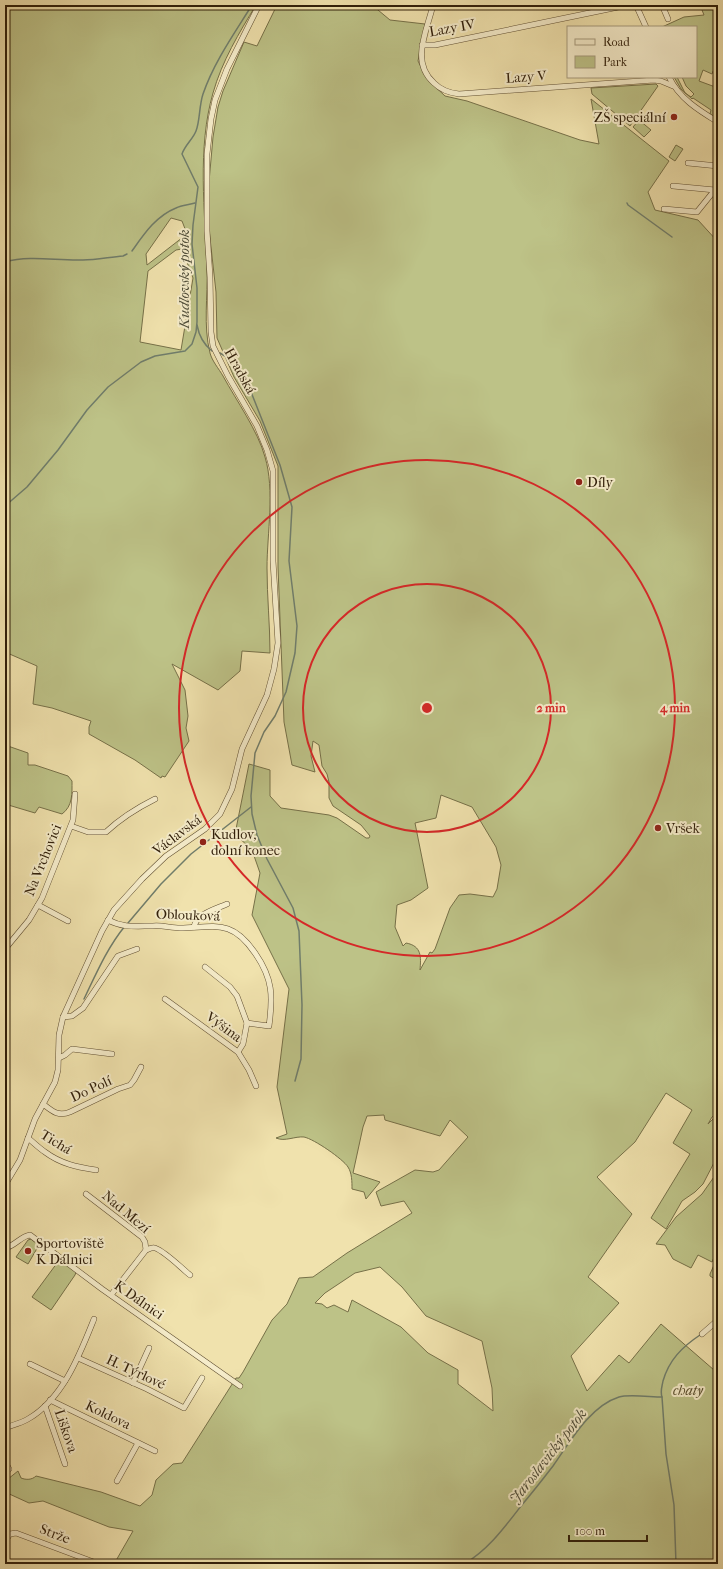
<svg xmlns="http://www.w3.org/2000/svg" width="723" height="1569" font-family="'IM FELL French Canon',serif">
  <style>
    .green { fill: #bdc287; stroke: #767048; fill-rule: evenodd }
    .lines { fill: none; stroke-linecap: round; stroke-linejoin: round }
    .stream { stroke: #707d6b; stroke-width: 1.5 }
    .minor-casing { stroke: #604f32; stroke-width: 6 }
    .minor { stroke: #f5ecca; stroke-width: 5 }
    .ring { fill: none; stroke: #d62828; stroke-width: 2 }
    .poi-dot { fill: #8f2418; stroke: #f5ecca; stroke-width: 1.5 }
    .labels { text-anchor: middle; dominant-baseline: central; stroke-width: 4; stroke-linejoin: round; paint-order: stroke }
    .street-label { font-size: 14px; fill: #301e09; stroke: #f5ecca }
    .poi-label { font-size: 14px; fill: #301e09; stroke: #f5ecca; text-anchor: start }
    .park-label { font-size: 14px; font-style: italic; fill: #5a4f2f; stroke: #f5ecca }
    .water-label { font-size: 15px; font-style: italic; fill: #504e3a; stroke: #f5ecca }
    .centre { fill: #d62828; stroke: #f5ecca; stroke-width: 2 }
    .ring-label { font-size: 12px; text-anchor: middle; font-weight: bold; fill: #d62828; stroke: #f5ecca; stroke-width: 4; stroke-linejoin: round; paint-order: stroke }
  </style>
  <rect width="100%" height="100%" fill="#f0e2ad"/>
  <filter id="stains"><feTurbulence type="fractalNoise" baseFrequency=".005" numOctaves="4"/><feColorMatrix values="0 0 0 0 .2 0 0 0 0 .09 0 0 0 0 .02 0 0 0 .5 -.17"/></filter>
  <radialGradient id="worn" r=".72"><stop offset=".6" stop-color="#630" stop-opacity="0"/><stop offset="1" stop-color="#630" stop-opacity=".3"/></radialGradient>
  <!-- green -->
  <g class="green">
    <path d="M5 5H256C239 33 222 61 213 93 197 148 205 212 207 268 208 297 203 325 210 353 212 361 219 369 223 376 236 400 258 431 265 457 275 490 267 534 267 568 267 597 270 625 270 653L242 651 240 671 218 690 172 664 185 690 188 716 186 728 189 741 165 777 162 776 161 778 135 760 89 734V727L91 721 52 708 33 704 37 666 5 652ZM171 218 182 221 187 234 147 265 146 254ZM182 249 193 278 181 350 140 342 148 271 176 250Z"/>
    <path d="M277 5H372L390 20 425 24 418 61 427 79 445 96 467 101 580 140 599 144 591 99 669 161 648 192 655 210 698 220 718 242V1113L712 1117 708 1124 718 1114V1155L703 1184 695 1192 682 1201 666 1229 651 1218 690 1154 673 1143 692 1110 666 1093 635 1142 597 1177 632 1214 588 1277 619 1303 571 1356 587 1391 619 1355 629 1363 661 1324 714 1370 718 1366V1564H114L133 1531 109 1527 43 1501 29 1503 5 1492V1479H8L18 1471 21 1478C26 1480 32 1480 36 1476L101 1492 140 1506 152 1495 156 1480 173 1464 182 1463 236 1378H239L243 1372 272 1320 287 1304 299 1278 313 1277 347 1253 412 1213 404 1201 381 1206 376 1192 415 1170 433 1172 439 1170 468 1137 450 1120 440 1136 385 1120 384 1115 367 1116 363 1127 353 1173 380 1182 366 1199 364 1192 352 1189C352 1182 352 1173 348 1167 343 1159 314 1139 304 1137 295 1136 285 1142 276 1138L287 1134 277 1087 289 989 252 915 260 873 252 850 235 834 249 764 270 770V796L281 808 329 815 337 818 366 838H369L370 836 361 825 333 806 329 798V782L327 774 322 766 319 745 313 741 311 756 315 772 292 765 284 722 278 567V466L260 421 234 377 217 338 216 292 209 229V182L213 137 218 107 223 91 244 42 257 46ZM441 795 472 807 496 847 501 865 497 889 493 897 470 894 459 895 450 908 435 949 432 953 430 952 420 970C421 957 422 946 406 943L403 946 395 927 397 905 411 900 428 888 415 823 436 818ZM380 1267 402 1287 426 1316 482 1341 492 1388 493 1411 458 1384V1370L428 1353 401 1327 352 1300 348 1312 334 1305 327 1308 322 1304 315 1303 325 1293 355 1273Z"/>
    <path d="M700 5H718V73L713 71 712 74 703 70 699 81 718 88V117H715L710 114 711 110 693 98 692 99 681 89 674 77H677L685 93 691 97 694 94 686 86 682 77H696V27H662L684 17 704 15Z"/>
    <path d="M656 84 658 86 630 126 592 94 591 88Z"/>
    <path d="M639 120 651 130 644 137 633 127Z"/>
    <path d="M676 145 683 149 675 161 669 157Z"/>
    <path d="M5 745 28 753V765H35L68 776 72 781C72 793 73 806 62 814L39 807 35 813 5 804Z"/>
    <path d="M716 1174 718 1177V1248L712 1262 698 1255 691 1268 673 1259 665 1245 656 1244 676 1217 702 1194Z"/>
    <path d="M31 1239 39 1245 28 1264 16 1257 28 1240Z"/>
    <path d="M718 1256V1281L710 1276V1274Z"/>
    <path d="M60 1259 76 1272 75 1275 51 1310 32 1297Z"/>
  </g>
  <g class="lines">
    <!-- stream -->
    <g class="stream">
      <path d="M627 203 628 205 672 237"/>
      <path d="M132 251C144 234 156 216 176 208 182 205 189 205 195 203"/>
      <path d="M5 262C31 255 56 261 83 260 96 260 110 257 123 256L127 254"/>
      <path d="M197 325C199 336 203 344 212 351"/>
      <path d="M220 353 228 358 251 392 280 465 292 507 289 561 297 626 295 653 286 692 275 716 264 732 255 753 251 796 252 814 257 835 267 859 293 908 299 931 302 1005 301 1059 295 1081"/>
      <path d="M5 506 27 487 58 450 87 410 108 387 141 362 155 356 185 351 192 344 196 332 197 322V288L192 244 193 225 198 187 182 154C185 145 193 139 196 131 200 121 199 106 203 94 214 62 234 34 252 5"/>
      <path d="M128 923 161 884 191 854 251 807"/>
      <path d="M84 999C96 974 107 948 125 926"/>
      <path d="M662 1397 666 1454 674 1505 676 1564"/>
      <path d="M464 1564C488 1550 504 1528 521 1506 532 1493 543 1479 553 1466 570 1442 590 1406 619 1397 628 1394 651 1397 662 1397 660 1391 662 1387 663 1381 669 1360 682 1347 700 1335"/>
    </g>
    <!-- minor casing -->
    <g class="minor-casing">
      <g id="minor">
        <path d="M433 5C427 31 410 62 434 83 441 90 449 93 459 94L654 80 661 81 673 86"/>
        <path d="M636 5 646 27"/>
        <path d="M662 5 668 19"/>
        <path d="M422 45H435L628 5"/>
        <path d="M669 77C679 98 698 110 718 122"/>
        <path d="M688 163 718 166"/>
        <path d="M673 186 715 190 718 193"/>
        <path d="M664 209 697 212 718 186"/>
        <path d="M71 826 88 832H106C121 818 137 808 155 799"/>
        <path d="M38 905 68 921"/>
        <path d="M108 920C123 928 136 926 153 926 162 925 171 928 180 928 216 927 232 919 255 953 273 979 273 996 269 1026L247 1023"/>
        <path d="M194 927C196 914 216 909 227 904"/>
        <path d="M5 949 29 920 42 898 73 820 75 794"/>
        <path d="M205 967 230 987 237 996 247 1023"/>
        <path d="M165 999 238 1052 249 1070 256 1086"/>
        <path d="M63 1017 72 1016 83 1008 118 956 137 949"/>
        <path d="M238 1052 243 1044 247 1023"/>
        <path d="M59 1058 65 1055 72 1049 112 1054"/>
        <path d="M43 1104C52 1111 58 1117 70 1112L118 1089 130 1085 134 1080 141 1067"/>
        <path d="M28 1138C34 1143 39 1148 45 1152 61 1164 77 1167 96 1170"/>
        <path d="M5 1185 20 1160 35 1119 55 1082 58 1070 59 1035 63 1017 102 931 114 910 142 879 166 856 205 829 220 814 232 789 242 749 267 695 274 669 278 643 273 561V471L267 450 257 426 228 376 213 346 211 332 210 277 207 231V154L211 119 215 100 227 69 259 5"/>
        <path d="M86 1194 142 1237 145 1242 146 1250"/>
        <path d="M5 1248C15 1246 21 1236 30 1235L102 1289 240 1386"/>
        <path d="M111 1295 146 1250C149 1249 152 1247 155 1248 166 1252 180 1267 190 1275"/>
        <path d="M702 1334 718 1320"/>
        <path d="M78 1358 147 1389 184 1408 202 1378"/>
        <path d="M30 1364 65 1381"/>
        <path d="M133 1383 149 1348"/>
        <path d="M50 1400 155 1451"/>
        <path d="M45 1406 65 1464"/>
        <path d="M5 1428C13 1425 21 1423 28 1419 63 1399 80 1354 94 1319"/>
        <path d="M5 1462 9 1469"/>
        <path d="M117 1481 138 1443"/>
        <path d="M5 1541 10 1534 16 1533 99 1564"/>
      </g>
    </g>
    <!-- minor -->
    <use href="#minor" class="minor"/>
  </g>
  <!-- distance rings -->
  <g class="ring">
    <circle cx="427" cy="708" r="124"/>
    <circle cx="427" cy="708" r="248"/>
  </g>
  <!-- markers -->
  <g class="poi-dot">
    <circle cx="674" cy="117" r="4"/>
    <circle cx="579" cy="482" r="4"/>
    <circle cx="658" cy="828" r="4"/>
    <circle cx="203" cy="842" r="4"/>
    <circle cx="28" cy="1251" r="4"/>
  </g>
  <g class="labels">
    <!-- street labels -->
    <g class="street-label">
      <text transform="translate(452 28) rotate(-10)">Lazy IV</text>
      <text transform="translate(526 77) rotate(-4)">Lazy V</text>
      <text transform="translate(240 371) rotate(61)">Hradská</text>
      <text transform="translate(177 835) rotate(-37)">Václavská</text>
      <text transform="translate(43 860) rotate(-68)">Na Vrchovici</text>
      <text transform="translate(188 915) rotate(2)">Oblouková</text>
      <text transform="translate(224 1027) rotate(36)">Výšina</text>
      <text transform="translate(91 1089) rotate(-25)">Do Polí</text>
      <text transform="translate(56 1142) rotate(32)">Tichá</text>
      <text transform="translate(126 1212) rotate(40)">Nad Mezí</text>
      <text transform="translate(139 1300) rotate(35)">K Dálnici</text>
      <text transform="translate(136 1372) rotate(25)">H. Týrlové</text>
      <text transform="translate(108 1415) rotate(26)">Koldova</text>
      <text transform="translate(66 1431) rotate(71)">Liškova</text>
      <text transform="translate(55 1534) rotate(21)">Strže</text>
    </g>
    <!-- poi labels -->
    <g class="poi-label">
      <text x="666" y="117" text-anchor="end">ZŠ speciální</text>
      <text x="587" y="482">Díly</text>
      <text x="666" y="828">Vršek</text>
      <text x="211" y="834">Kudlov,<tspan x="211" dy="16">dolní konec</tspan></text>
      <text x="36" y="1243">Sportoviště<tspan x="36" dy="16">K Dálnici</tspan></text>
    </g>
    <!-- park labels -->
    <g class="park-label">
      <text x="688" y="1390">chaty</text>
    </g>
    <!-- water labels -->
    <g class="water-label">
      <text transform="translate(184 279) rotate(-90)">Kudlovský potok</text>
      <text transform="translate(548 1456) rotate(-52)">Jaroslavický potok</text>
    </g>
  </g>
  <circle cx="427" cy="708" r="6" class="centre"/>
  <g class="ring-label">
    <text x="551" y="712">2 min</text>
    <text x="675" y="712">4 min</text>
  </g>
  <!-- margin -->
  <rect width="723" height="1569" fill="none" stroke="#f0e2ad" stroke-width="20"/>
  <rect x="6" y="6" width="711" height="1557" fill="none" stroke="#301e09" stroke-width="2"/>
  <rect x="10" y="10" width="703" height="1549" fill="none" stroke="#301e09"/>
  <!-- legend -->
  <rect x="567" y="26" width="130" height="52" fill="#f5ecca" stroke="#a69a7d"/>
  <rect x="575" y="39" width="20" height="6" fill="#f5ecca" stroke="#a69a7d"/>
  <text x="603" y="46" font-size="12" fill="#301e09">Road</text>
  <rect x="575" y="56" width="20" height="12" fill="#bdc287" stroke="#a69a7d"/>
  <text x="603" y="66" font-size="12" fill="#301e09">Park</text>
  <!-- scale -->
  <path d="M569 1535v6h78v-6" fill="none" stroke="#301e09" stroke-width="2"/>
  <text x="575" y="1535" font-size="12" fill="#301e09" stroke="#f5ecca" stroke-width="3" paint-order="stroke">100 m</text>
  <rect width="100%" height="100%" filter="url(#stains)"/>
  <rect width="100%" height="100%" fill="url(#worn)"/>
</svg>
